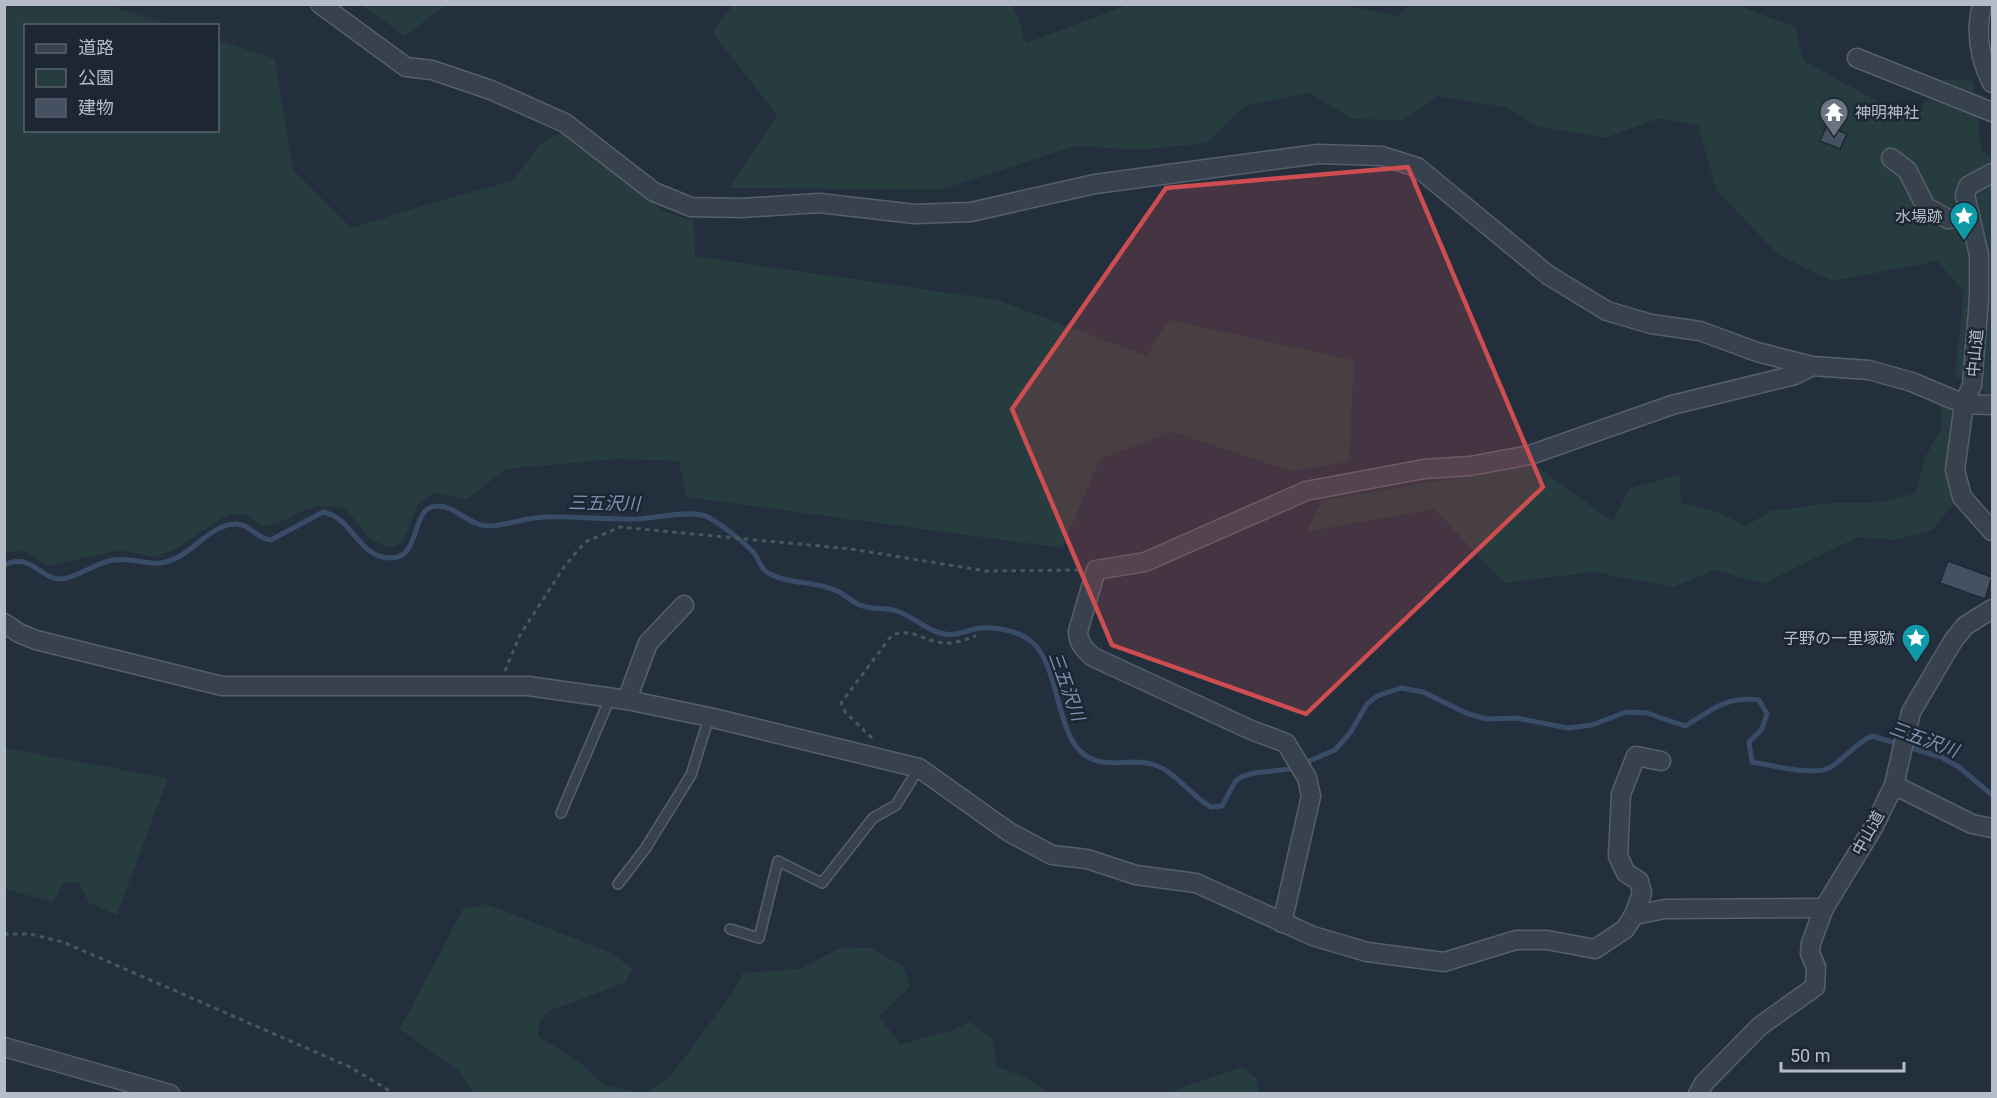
<svg xmlns="http://www.w3.org/2000/svg" width="1997" height="1098" font-family="Roboto,'Noto Sans JP',sans-serif">
  <style>
    .green { fill: #263c3f }
    .lines { fill: none; stroke-linecap: round; stroke-linejoin: round }
    .stream { stroke: #394c67; stroke-width: 5 }
    .building { fill: #455162; stroke: #1f2835; stroke-width: 1.5 }
    .lane-casing { stroke: #565f6c; stroke-width: 12 }
    .street-casing { stroke: #565f6c; stroke-width: 21 }
    .path { stroke: #44595c; stroke-width: 3; stroke-dasharray: 4.5 4.5; stroke-linecap: butt }
    .lane { stroke: #38414e; stroke-width: 9 }
    .street { stroke: #38414e; stroke-width: 18 }
    .marked { fill: #ce4d50; fill-opacity: 0.2; stroke: #ce4d50; stroke-width: 4.5; stroke-linejoin: round }
    .labels { text-anchor: middle; dominant-baseline: central; stroke-width: 5; stroke-linejoin: round; paint-order: stroke }
    .poi-label { font-size: 16px; fill: #b4bcc9; stroke: #1d2633; text-anchor: end }
    .street-label { font-size: 16px; fill: #b4bcc9; stroke: #1d2633 }
    .water-label { font-size: 18px; font-style: italic; fill: #7c92b1; stroke: #1d2633 }
  </style>
  <rect width="100%" height="100%" fill="#242f3e"/>
  <!-- green -->
  <g class="green">
    <path d="M734 4 1013 5 1026 43 1128 5 1333 4 1399 16 1410 4 1737 5 1795 27 1803 60 1910 120 1946 79 1973 81 1981 150 1992 158V396H1987L1981 389 1955 376 1964 292 1937 261 1833 281 1780 256 1717 191 1698 126 1659 118 1605 138 1539 127 1505 107 1438 96 1403 120 1352 119 1309 93 1244 106 1207 143 1138 150 1074 146 940 190 729 188 777 115 712 32Z"/>
    <path d="M5 5H107L172 25 26 26V130H218V40L275 59 293 170 351 228 452 197 513 181 540 144 564 131 663 211 694 221 695 256 997 300 1147 356 1168 320 1354 360 1349 462 1291 471 1172 432 1100 459 1062 548 686 497 679 461 616 459 506 469 467 499 433 493 418 504 403 542 390 548 370 539 345 508C299 500 301 520 262 527L247 515 229 514 175 549 155 557 120 550 48 566 25 551 5 552Z"/>
    <path d="M362 5H445L405 36Z"/>
    <path d="M1940 405 1952 406 1949 451 1955 502 1932 530 1894 540 1858 537 1763 584 1714 570 1674 587 1593 572 1504 583 1434 509 1306 532 1322 500 1535 465 1613 522 1629 489 1680 474 1681 503 1715 511 1746 526 1771 511 1831 503 1884 502 1916 493 1925 457 1942 428Z"/>
    <path d="M4 748 168 778 117 915 89 903 79 882 64 883 53 902 5 889Z"/>
    <path d="M486 904 609 952 632 968 626 982 549 1011 538 1024V1036L580 1063 606 1086 645 1093 669 1078 733 992 743 973 800 969 842 947 870 948 903 966 910 986 879 1016 900 1044 947 1032 970 1022 992 1038 997 1067 1025 1077 1049 1093H473L458 1070 400 1029 463 909Z"/>
    <path d="M1242 1067 1256 1078 1258 1093H1167Z"/>
  </g>
  <g class="lines">
    <!-- stream -->
    <path class="stream" d="M4 565C34 551 42 585 67 578 83 574 97 562 114 560 140 556 152 572 180 556 198 546 213 525 235 524 249 523 256 539 271 540L323 512C353 517 358 559 392 558 422 557 410 505 438 506 455 506 469 525 487 526 507 526 526 517 546 517 576 516 607 520 637 519 655 518 686 511 702 515 713 517 746 544 754 553 760 561 760 569 770 574 788 584 813 581 832 589 843 592 850 601 860 605 871 610 885 607 897 611 912 616 924 628 940 633 956 638 967 629 982 628 997 627 1016 631 1028 639 1058 658 1055 724 1079 750 1101 773 1130 756 1155 765 1177 773 1191 796 1211 807L1222 806 1235 782 1241 777 1254 773 1290 769 1335 750 1350 733 1367 704 1377 696 1401 688 1423 692 1466 713 1486 719 1516 718 1568 728 1592 725 1626 712 1647 713 1685 726C1712 710 1726 696 1759 700L1767 714 1762 729 1749 742 1752 762C1771 765 1815 777 1831 767 1846 757 1855 744 1872 736L1941 757 1959 767 1992 795"/>
  </g>
  <!-- building -->
  <g class="building">
    <path d="M1827 125 1847 134 1840 149 1820 141Z"/>
    <path d="M1948 561 1992 577 1985 599 1940 583Z"/>
  </g>
  <g class="lines">
    <!-- lane casing -->
    <g class="lane-casing">
      <g id="lane">
        <path d="M561 813 610 698"/>
        <path d="M618 884 645 849 691 775 709 717"/>
        <path d="M730 929 759 938 778 861 822 883 873 818 896 805 919 768"/>
      </g>
    </g>
    <!-- street casing -->
    <g class="street-casing">
      <g id="street">
        <path d="M320 4 406 67 432 70 491 90 565 123 654 192 691 207 742 208 819 203 915 214 971 212 1095 184 1318 154 1382 156 1417 167 1548 275 1607 311 1651 324 1700 331 1757 352 1812 366 1869 370 1912 382 1964 404 1992 405"/>
        <path d="M1982 4C1975 33 1979 58 1992 83"/>
        <path d="M1857 58 1992 112"/>
        <path d="M1891 158 1907 170 1926 207 1948 219 1970 217"/>
        <path d="M1992 173 1968 186 1965 195 1979 255V299L1972 385 1964 404 1955 470 1962 497 1992 531"/>
        <path d="M4 623 19 633 36 640 222 686H528L627 700 709 717 919 768 1009 832 1052 855 1087 859 1136 875 1196 883 1313 936 1367 952 1444 962 1516 940H1547L1595 949 1625 929 1634 915 1665 909 1824 908"/>
        <path d="M627 700 648 643 684 605"/>
        <path d="M1894 785 1972 824 1992 828"/>
        <path d="M1634 915 1642 893 1639 881 1626 873 1618 856 1621 794 1636 756 1661 761"/>
        <path d="M1282 923 1311 796 1307 778 1286 743 1251 730 1093 657C1084 649 1078 643 1078 631L1096 570 1145 562 1306 491 1424 469 1470 466 1530 455 1672 405 1795 375 1812 366"/>
        <path d="M4 1047 170 1094"/>
        <path d="M1698 1094 1704 1083 1760 1026 1815 987 1816 967 1810 953 1811 943 1824 908 1873 828 1894 785 1911 712 1953 641 1965 626 1992 609"/>
      </g>
    </g>
    <!-- path -->
    <g class="path">
      <path d="M505 671 520 635 564 567 585 542 620 527 851 549 986 571 1080 570"/>
      <path d="M872 738 846 713 841 703 892 635C911 628 921 639 938 642 952 645 964 640 976 636"/>
      <path d="M4 934H30L63 942 350 1067 395 1094"/>
    </g>
    <!-- lane -->
    <use href="#lane" class="lane"/>
    <!-- street -->
    <use href="#street" class="street"/>
  </g>
  <!-- marked area -->
  <path class="marked" d="M1408 167 1543 487 1306 714 1112 645 1012 409 1166 188Z"/>
  <!-- icons -->
  <defs>
    <g id="temple-pin" transform="scale(1.5)"><path d="M0 17L-7.5 6A9.5 9.5 0 1 1 7.5 6Z" fill="#6b7280" stroke="#1d2633"/><path d="M0-6L5-2H3V0L6.5 2.5H4V6H1.5V3h-3V6H-4V2.5H-6.5L-3 0V-2H-5Z" fill="#fff"/></g>
    <g id="sight-pin" transform="scale(1.5)"><path d="M0 17L-7.5 6A9.5 9.5 0 1 1 7.5 6Z" fill="#0f9aa8" stroke="#1d2633"/><path d="M0-6L1.8-2.2L6-1.7L2.9 1.2L3.7 5.4L0 3.3L-3.7 5.4L-2.9 1.2L-6-1.7L-1.8-2.2Z" fill="#fff"/></g>
  </defs>
  <g fill-rule="evenodd">
    <use href="#temple-pin" x="1834" y="112"/>
    <use href="#sight-pin" x="1964" y="216"/>
    <use href="#sight-pin" x="1916" y="638"/>
  </g>
  <g class="labels">
    <!-- poi labels -->
    <g class="poi-label">
      <text x="1855" y="112" text-anchor="start">神明神社</text>
      <text x="1943" y="216">水場跡</text>
      <text x="1895" y="638">子野の一里塚跡</text>
    </g>
    <!-- street labels -->
    <g class="street-label">
      <text transform="translate(1975 353) rotate(-85)">中山道</text>
      <text transform="translate(1868 833) rotate(-61)">中山道</text>
    </g>
    <!-- water labels -->
    <g class="water-label">
      <text transform="translate(604 503) rotate(1)">三五沢川</text>
      <text transform="translate(1067 686) rotate(70)">三五沢川</text>
      <text transform="translate(1924 739) rotate(20)">三五沢川</text>
    </g>
  </g>
  <!-- border -->
  <rect width="1997" height="1098" fill="none" stroke="#b4bcc9" stroke-width="12"/>
  <!-- legend -->
  <rect x="24" y="24" width="195" height="108" fill="#1d2633" stroke="#59626f" stroke-width="1.5"/>
  <rect x="36" y="44" width="30" height="9" fill="#38414e" stroke="#59626f" stroke-width="1.5"/>
  <text x="78" y="54" font-size="18" fill="#b4bcc9">道路</text>
  <rect x="36" y="69" width="30" height="18" fill="#263c3f" stroke="#59626f" stroke-width="1.5"/>
  <text x="78" y="84" font-size="18" fill="#b4bcc9">公園</text>
  <rect x="36" y="99" width="30" height="18" fill="#455162" stroke="#59626f" stroke-width="1.5"/>
  <text x="78" y="114" font-size="18" fill="#b4bcc9">建物</text>
  <!-- scale -->
  <path d="M1781 1062v9h123v-9" fill="none" stroke="#b4bcc9" stroke-width="3"/>
  <text x="1790" y="1062" font-size="18" fill="#b4bcc9" stroke="#1d2633" stroke-width="4.5" paint-order="stroke">50 m</text>
</svg>
